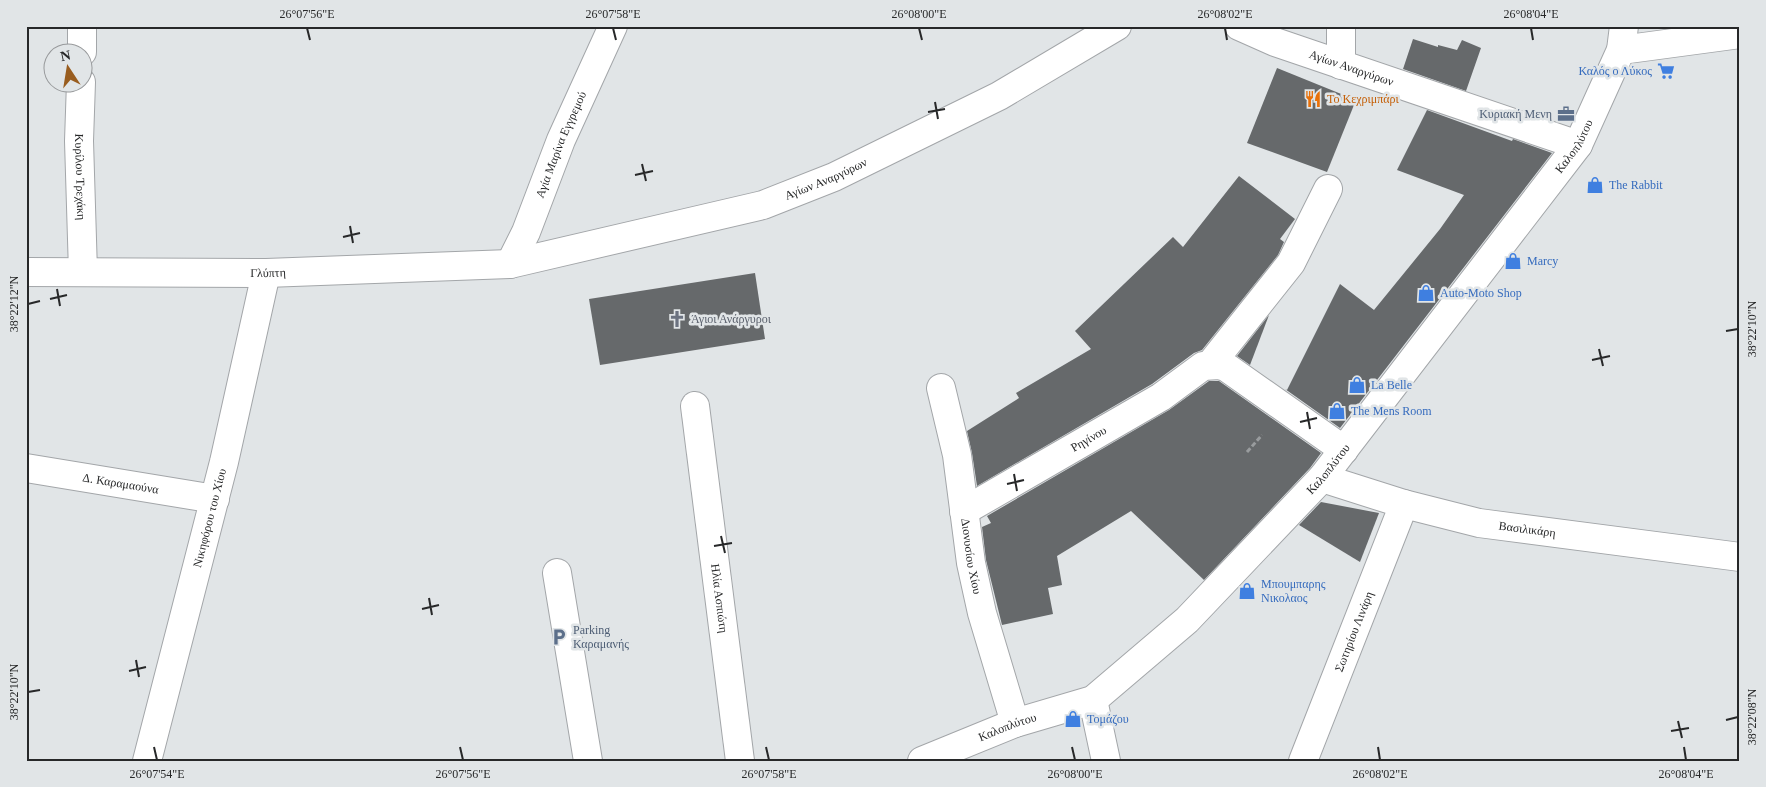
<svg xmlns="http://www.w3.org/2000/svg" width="1766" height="787" font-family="Georgia,serif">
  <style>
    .building { fill: #66696b }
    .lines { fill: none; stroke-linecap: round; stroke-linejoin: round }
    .minor-casing { stroke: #a3a6a9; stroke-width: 30 }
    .path { stroke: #999c9e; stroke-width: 3; stroke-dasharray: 5 2.5; stroke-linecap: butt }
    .minor { stroke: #fff; stroke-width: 28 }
    .ticks { fill: none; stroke: #272829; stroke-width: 2 }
    .labels { text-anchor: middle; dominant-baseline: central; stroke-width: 5; stroke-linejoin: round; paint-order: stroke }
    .street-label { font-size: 12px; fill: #272829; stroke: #e1e5e7 }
    .shop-label { font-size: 12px; fill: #366cbe; stroke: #e1e5e7; text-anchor: start }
    .food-label { font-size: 12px; fill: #c56008; stroke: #e1e5e7; text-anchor: start }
    .service-label { font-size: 12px; fill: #4e5e75; stroke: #e1e5e7; text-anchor: end }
    .worship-label { font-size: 12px; fill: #5b616d; stroke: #e1e5e7; text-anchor: start }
    .neatline { fill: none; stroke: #272829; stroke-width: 2 }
    .ticks-label { font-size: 12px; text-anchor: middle; fill: #272829 }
  </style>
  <rect width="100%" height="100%" fill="#e1e5e7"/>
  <!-- building -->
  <g class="building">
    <path d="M1413 39 1438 47V45L1457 50 1462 40 1481 48 1466 91 1403 69Z"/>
    <path d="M1277 68 1356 100 1327 172 1247 143Z"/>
    <path d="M1427 110 1512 141 1513 139 1552 153 1340 428 1285 389 1287 390 1340 284 1374 310 1440 229 1464 195 1397 170Z"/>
    <path d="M1239 176 1295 219 1280 239 1284 242 1278 255 1202 350 1194 353 1152 384 977 486 972 453 967 431 1019 398 1016 393 1091 349 1075 331 1173 237 1183 247Z"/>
    <path d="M755 273 765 339 600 365 589 299Z"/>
    <path d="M1269 315 1250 365 1237 356Z"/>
    <path d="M1209 381H1219L1321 453 1310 468 1204 580 1131 511 1057 556 1062 585 1048 588 1053 614 1002 625 986 560 982 527 991 523 987 516 1169 410Z"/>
    <path d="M1321 502 1379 513 1360 562 1299 525Z"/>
  </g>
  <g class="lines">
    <!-- minor casing -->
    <g class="minor-casing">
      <g id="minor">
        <path id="s1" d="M1239 26 1275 42 1578 145"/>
        <path d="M1621 50 1740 34"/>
        <path d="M82 52V26"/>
        <path d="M1341 65V26"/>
        <path id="s2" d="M81 82 79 141 83 272"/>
        <path id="s3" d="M510 264 526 232 561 140 613 26"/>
        <path id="s4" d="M26 272 266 273 510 264 763 205 834 177 999 96 1117 26"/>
        <path d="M1210 365 1291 263 1328 189"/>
        <path id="s5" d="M941 388 957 455 971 563 982 613 1015 723"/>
        <path id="s6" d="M695 406 740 761"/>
        <path id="s7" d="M26 468 215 499"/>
        <path id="s8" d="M1322 478 1404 504 1479 523 1740 557"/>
        <path id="s9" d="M964 511 1161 397 1203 366 1219 365 1226 367 1344 450"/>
        <path d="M557 573 588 761"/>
        <path d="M1093 700 1106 761"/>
        <path id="s10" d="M147 761 224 462 266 273"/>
        <path id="s11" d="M922 761 1015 723 1093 700 1187 620 1322 478 1578 145 1621 50 1624 26"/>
        <path id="s12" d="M1303 761 1404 504"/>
      </g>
    </g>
    <!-- path -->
    <path class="path" d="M1247 452 1262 435"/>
    <!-- minor -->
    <use href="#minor" class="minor"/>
  </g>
  <!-- ticks -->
  <path class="ticks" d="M307 28 310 40M613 28 616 40M919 28 922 40M1225 28 1227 40M1531 28 1533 40M935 102 938 119M928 112 945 109M642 164 646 181M635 175 653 171M350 226 353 243M343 237 360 233M57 289 60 306M50 299 67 295M28 304 40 301M1726 331 1738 329M1599 349 1603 366M1592 360 1610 356M1307 412 1310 429M1300 422 1317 418M1014 474 1017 491M1007 484 1024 480M721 536 725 553M714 546 732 543M429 598 432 615M422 609 439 605M136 660 139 677M129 671 146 667M28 692 40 690M1726 720 1738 717M1678 721 1682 738M1671 731 1689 728M154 747 157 760M460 747 463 760M766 747 769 760M1072 747 1075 760M1378 747 1380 760M1684 747 1686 760"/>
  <!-- icons -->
  <defs>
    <g id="supermarket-bare" transform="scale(1.35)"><path d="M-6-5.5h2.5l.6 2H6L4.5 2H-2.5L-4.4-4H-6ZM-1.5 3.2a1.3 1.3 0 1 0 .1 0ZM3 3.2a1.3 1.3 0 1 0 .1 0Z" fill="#3f7fe0" stroke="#e1e5e7" stroke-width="2.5" paint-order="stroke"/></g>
    <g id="restaurant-bare" transform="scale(1.35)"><path d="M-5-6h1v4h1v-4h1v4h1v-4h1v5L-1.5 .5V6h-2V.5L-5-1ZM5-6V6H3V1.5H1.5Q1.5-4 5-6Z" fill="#e8710a" stroke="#e1e5e7" stroke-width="2.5" paint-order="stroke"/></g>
    <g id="office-bare" transform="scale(1.35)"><path d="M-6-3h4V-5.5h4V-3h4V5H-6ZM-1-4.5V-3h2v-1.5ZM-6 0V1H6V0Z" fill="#5c6f8a" stroke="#e1e5e7" stroke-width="2.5" paint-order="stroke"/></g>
    <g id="shop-bare" transform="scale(1.35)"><path d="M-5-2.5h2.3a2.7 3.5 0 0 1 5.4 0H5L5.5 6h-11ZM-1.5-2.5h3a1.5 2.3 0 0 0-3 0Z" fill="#3f7fe0" stroke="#e1e5e7" stroke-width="2.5" paint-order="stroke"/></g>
    <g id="church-bare" transform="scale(1.35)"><path d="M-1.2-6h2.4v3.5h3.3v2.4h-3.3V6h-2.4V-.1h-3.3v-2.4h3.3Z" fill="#6b7280" stroke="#e1e5e7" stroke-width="2.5" paint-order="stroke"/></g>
    <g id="parking-bare" transform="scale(1.35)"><path d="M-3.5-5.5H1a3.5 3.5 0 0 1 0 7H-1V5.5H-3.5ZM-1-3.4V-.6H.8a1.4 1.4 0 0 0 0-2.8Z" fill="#5c6f8a" stroke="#e1e5e7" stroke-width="2.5" paint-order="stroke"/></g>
  </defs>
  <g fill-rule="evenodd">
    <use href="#supermarket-bare" x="1666" y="71"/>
    <use href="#restaurant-bare" x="1313" y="99"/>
    <use href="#office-bare" x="1566" y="114"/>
    <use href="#shop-bare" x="1595" y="185"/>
    <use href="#shop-bare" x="1513" y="261"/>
    <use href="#shop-bare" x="1426" y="293"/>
    <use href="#church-bare" x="677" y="319"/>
    <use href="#shop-bare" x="1357" y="385"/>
    <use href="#shop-bare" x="1337" y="411"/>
    <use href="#shop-bare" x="1247" y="591"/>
    <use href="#parking-bare" x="559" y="637"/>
    <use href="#shop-bare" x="1073" y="719"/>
  </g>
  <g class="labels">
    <!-- street labels -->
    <g class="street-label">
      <text stroke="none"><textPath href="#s1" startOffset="120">Αγίων Αναργύρων</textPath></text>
      <text stroke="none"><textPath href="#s3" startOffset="130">Αγία Μαρίνα Εγγρεμού</textPath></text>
      <text stroke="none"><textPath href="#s11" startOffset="918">Καλοπλύτου</textPath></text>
      <text stroke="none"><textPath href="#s2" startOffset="95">Κυρίλου Τρεχάκη</textPath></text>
      <text stroke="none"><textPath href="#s4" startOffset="812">Αγίων Αναργύρων</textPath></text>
      <text stroke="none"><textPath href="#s4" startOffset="242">Γλύπτη</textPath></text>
      <text stroke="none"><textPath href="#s9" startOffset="144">Ρηγίνου</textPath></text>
      <text stroke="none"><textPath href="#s11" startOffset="512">Καλοπλύτου</textPath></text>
      <text stroke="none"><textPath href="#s7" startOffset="96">Δ. Καραμαούνα</textPath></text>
      <text stroke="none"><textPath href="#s10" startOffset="251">Νικηφόρου του Χίου</textPath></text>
      <text stroke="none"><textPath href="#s8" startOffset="212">Βασιλικάρη</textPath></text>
      <text stroke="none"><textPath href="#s5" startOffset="171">Διονυσίου Χίου</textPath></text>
      <text stroke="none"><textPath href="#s6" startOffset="194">Ηλία Ασπιώτη</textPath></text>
      <text stroke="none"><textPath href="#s12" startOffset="139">Σωτηρίου Λινάρη</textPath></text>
      <text stroke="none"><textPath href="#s11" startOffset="92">Καλοπλύτου</textPath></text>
    </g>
    <!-- shop labels -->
    <g class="shop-label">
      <text x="1652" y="71" text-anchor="end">Καλός ο Λύκος</text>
      <text x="1609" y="185">The Rabbit</text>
      <text x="1527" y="261">Marcy</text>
      <text x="1440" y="293">Auto-Moto Shop</text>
      <text x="1371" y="385">La Belle</text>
      <text x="1351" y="411">The Mens Room</text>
      <text x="1261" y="584">Μπουμπαρης<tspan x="1261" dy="14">Νικολαος</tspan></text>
      <text x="1087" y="719">Τομάζου</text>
    </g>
    <!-- food labels -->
    <g class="food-label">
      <text x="1327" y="99">Το Κεχριμπάρι</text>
    </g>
    <!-- service labels -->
    <g class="service-label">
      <text x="1552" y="114">Κυριακή Μενη</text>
      <text x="573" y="630" text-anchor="start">Parking<tspan x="573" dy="14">Καραμανής</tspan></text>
    </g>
    <!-- worship labels -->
    <g class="worship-label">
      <text x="691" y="319">Άγιοι Ανάργυροι</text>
    </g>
  </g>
  <!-- border -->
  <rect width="1766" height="787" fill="none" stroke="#e1e5e7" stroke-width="55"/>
  <!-- north arrow -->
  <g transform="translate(68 68) rotate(348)"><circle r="24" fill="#e1e5e7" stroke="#97999b"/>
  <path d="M0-4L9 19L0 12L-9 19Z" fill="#995d1f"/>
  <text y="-8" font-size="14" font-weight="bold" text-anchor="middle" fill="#272829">N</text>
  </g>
  <rect x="28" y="28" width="1710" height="732" class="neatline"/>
  <g class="ticks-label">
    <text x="307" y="18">26°07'56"E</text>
    <text x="613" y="18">26°07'58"E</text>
    <text x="919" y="18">26°08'00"E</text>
    <text x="1225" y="18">26°08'02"E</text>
    <text x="1531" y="18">26°08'04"E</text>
    <text transform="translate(14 304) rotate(-90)" y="4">38°22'12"N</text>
    <text transform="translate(1752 329) rotate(-90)" y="4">38°22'10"N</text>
    <text transform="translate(14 692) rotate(-90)" y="4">38°22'10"N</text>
    <text transform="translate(1752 717) rotate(-90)" y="4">38°22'08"N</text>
    <text x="157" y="778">26°07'54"E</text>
    <text x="463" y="778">26°07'56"E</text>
    <text x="769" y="778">26°07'58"E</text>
    <text x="1075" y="778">26°08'00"E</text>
    <text x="1380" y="778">26°08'02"E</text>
    <text x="1686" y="778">26°08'04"E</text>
  </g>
</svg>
